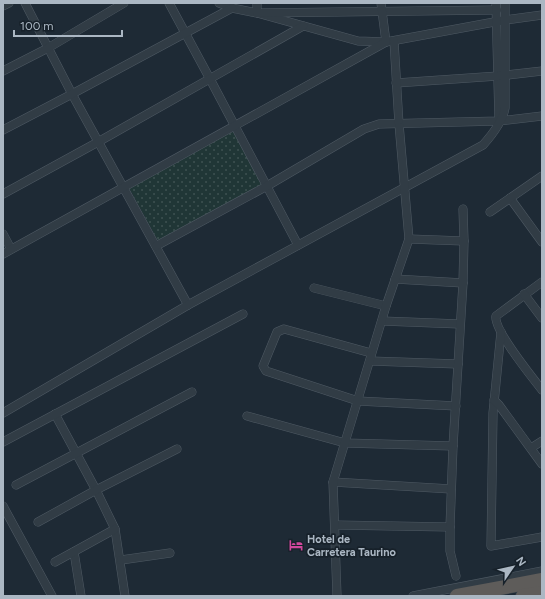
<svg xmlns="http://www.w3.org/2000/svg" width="545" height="599" font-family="Figtree,sans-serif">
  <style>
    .grass { fill: url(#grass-dots) }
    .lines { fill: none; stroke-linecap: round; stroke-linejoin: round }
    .minor-casing { stroke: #4f5a64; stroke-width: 9 }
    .trunk-casing { stroke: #3c4750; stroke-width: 15 }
    .minor { stroke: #313c45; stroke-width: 8 }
    .trunk { stroke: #5e5c5a; stroke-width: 14 }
    .labels { text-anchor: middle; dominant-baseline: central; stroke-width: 3.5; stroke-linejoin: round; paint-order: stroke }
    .poi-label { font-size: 11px; font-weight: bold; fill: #abb7c3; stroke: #17212a; text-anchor: start }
  </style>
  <defs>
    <pattern id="grass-dots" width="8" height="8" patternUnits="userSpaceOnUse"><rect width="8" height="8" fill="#203636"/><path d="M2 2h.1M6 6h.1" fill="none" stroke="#3e5151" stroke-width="1.8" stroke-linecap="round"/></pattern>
  </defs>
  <rect width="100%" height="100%" fill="#1e2a35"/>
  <!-- grass -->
  <path class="grass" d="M235 131 263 185 158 241 128 186 208 143Z"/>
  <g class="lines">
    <!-- minor casing -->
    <g class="minor-casing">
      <g id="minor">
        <path d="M25 3 72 94 188 305"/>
        <path d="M169 3 210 79 298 245"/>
        <path d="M219 3 232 8 257 13 358 41 386 42 505 20 542 15"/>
        <path d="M257 3V13L497 10"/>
        <path d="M496 3 499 121"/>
        <path d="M3 6 9 3"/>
        <path d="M3 71 48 48 124 3"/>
        <path d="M396 83 498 76 542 71"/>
        <path d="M3 130 72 94 232 8"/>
        <path d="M3 194 98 142 303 26"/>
        <path d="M510 198 542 242"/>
        <path d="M490 212 542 176"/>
        <path d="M3 234 11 249"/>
        <path d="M409 239 464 241"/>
        <path d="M156 246 267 186 364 129 379 124 499 121 542 116"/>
        <path d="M3 254 386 42 381 3"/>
        <path d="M395 279 463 283"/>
        <path d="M542 282 496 316C493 329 532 377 542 390"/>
        <path d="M314 288 386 306"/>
        <path d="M524 294 542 318"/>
        <path d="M382 321 460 324"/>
        <path d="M501 332 493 413 491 546 542 537"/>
        <path d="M371 353 284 329 277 332 263 366 266 371 358 401 456 406"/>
        <path d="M370 361 458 364"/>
        <path d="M494 400 499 405 542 464"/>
        <path d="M3 413 188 305 483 145C491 136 503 120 505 108V3"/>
        <path d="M55 414 96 490 115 529 125 596"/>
        <path d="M247 416 345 443 453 446"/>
        <path d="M3 442 243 314"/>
        <path d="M531 448 542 441"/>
        <path d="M333 482 451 489"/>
        <path d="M16 485 192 392"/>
        <path d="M3 506 52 596"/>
        <path d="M38 522 96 490 177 449"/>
        <path d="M335 525 450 527"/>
        <path d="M74 552 81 596"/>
        <path d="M121 560 170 553"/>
        <path d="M55 562 115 529"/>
        <path d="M456 576 450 551V527L453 446 463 283 464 241 463 209"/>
        <path d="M337 596 333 482 386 306 409 239 399 124 394 41"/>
        <path d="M413 596 542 571"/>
      </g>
    </g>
    <!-- trunk casing -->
    <g class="trunk-casing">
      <g id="trunk">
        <path d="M457 596 542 580"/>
        <path d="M523 596 542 593"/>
      </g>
    </g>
    <!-- minor -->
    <use href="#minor" class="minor"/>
    <!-- trunk -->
    <use href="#trunk" class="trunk"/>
  </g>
  <!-- icons -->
  <defs>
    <g id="hotel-bare" transform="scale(1.08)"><path d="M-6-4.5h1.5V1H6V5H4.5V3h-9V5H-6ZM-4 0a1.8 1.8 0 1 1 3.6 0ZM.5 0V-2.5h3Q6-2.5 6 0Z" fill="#d1479c" stroke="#17212a" stroke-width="2.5" paint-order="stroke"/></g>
  </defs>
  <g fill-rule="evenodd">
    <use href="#hotel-bare" x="296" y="545"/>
  </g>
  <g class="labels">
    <!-- poi labels -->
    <g class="poi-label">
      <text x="307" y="539">Hotel de<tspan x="307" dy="13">Carretera Taurino</tspan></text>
    </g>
  </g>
  <!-- border -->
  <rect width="545" height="599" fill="none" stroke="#abb7c3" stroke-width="8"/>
  <!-- north arrow -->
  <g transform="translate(513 567) rotate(56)" stroke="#17212a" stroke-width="3" paint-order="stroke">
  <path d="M0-3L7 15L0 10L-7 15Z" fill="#abb7c3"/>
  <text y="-6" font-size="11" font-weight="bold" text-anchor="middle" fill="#abb7c3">N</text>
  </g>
  <!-- scale -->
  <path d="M14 30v6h108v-6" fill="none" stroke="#abb7c3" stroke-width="2"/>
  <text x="20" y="30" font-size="12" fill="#abb7c3" stroke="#17212a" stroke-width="3" paint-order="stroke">100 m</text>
</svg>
